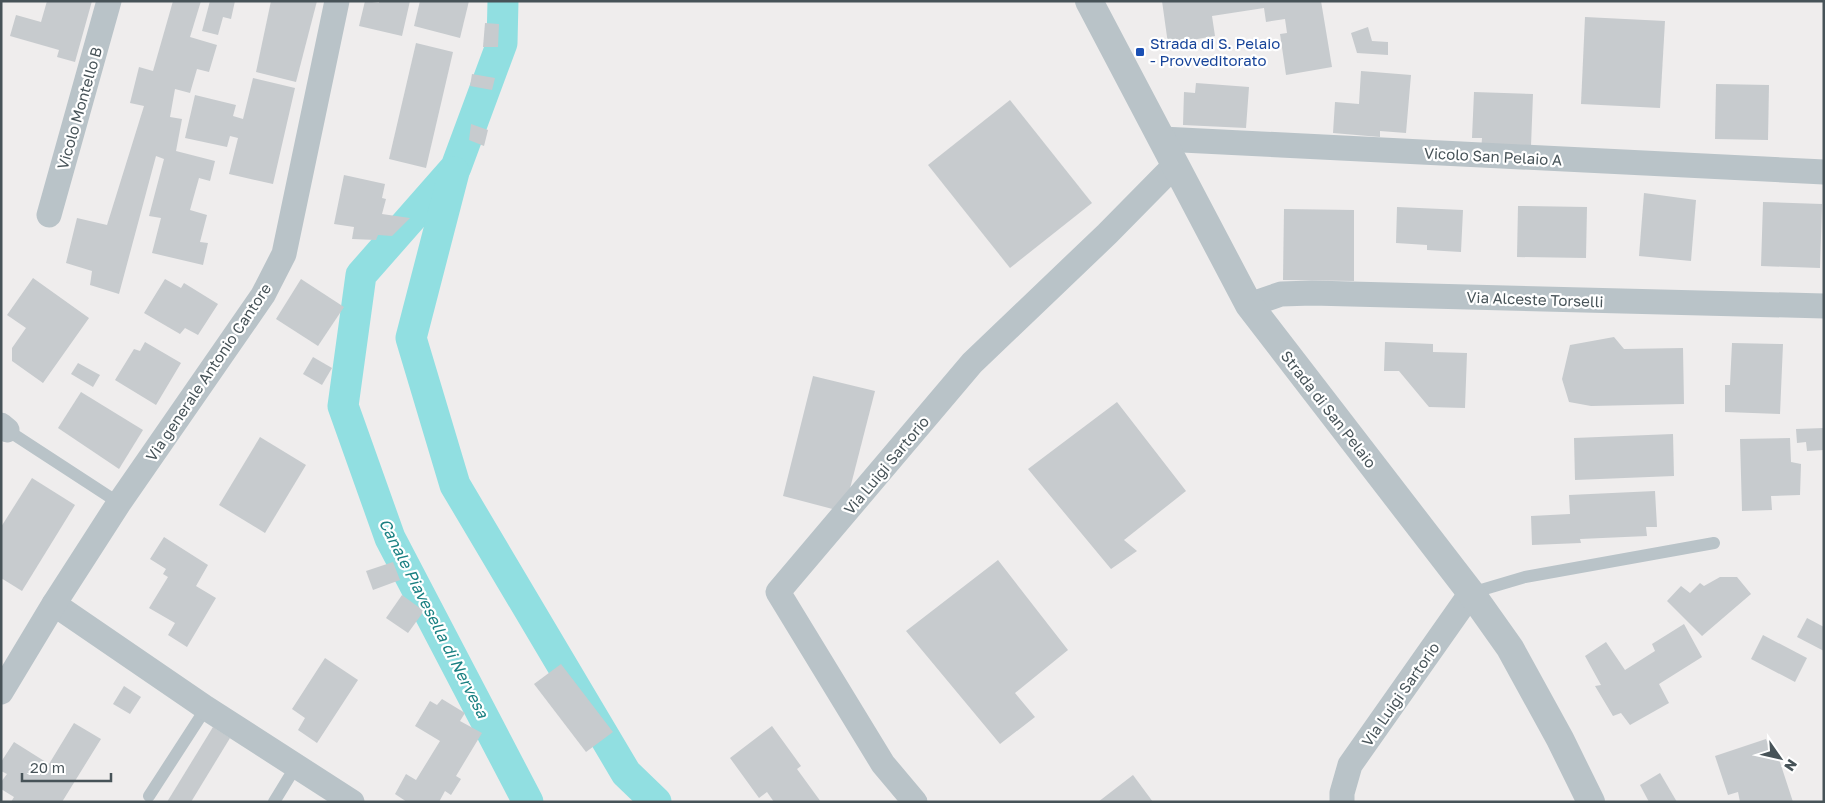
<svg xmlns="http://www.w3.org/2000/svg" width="1825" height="803" font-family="'Golos Text',sans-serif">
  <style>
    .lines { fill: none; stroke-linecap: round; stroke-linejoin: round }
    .canal { stroke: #91dfe1; stroke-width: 31 }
    .building { fill: #c7cbce }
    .service { stroke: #b9c3c8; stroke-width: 12 }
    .minor { stroke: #b9c3c8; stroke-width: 25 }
    .tertiary { stroke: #b9c3c8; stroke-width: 28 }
    .transit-dot { fill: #1a4fb4; stroke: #fff; stroke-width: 2 }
    .labels { text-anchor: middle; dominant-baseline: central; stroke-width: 4.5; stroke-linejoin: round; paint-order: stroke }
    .transit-label { font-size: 15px; fill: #164399; stroke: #fff; text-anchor: start }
    .street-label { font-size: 15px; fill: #475358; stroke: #fff }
    .water-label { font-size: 16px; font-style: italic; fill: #1a8082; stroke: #fff }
  </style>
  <rect width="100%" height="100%" fill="#efeded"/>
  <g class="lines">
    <!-- canal -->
    <g class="canal">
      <path d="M503 1 502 43 456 167 361 275 343 406 390 538 528 802"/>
      <path d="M454 172 411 338 455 485 626 773 656 802"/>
    </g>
  </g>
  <!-- building -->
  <g class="building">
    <path d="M47 1H92L75 62 57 57 59 50 10 36 16 15 41 22Z"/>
    <path d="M173 1H201L190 37 217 45 209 72 197 69 190 93 175 89 170 117 182 119 176 151 215 161 210 181 199 178 190 210 207 215 200 242 208 243 203 265 152 253 161 218 149 216 164 159 156 156 119 294 90 285 92 271 66 263 77 218 107 225 144 106 130 103 139 67 153 71Z"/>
    <path d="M210 1H235L231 19 223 17 218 35 202 31Z"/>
    <path d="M271 1H317L296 82 256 72Z"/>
    <path d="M365 1 379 3V1H410L402 36 359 26Z"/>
    <path d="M420 1H469L460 38 414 26Z"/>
    <path d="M1162 1H1321L1332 67 1286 75 1280 34 1287 33 1285 19 1266 22 1264 8 1212 16 1215 36 1168 44Z"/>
    <path d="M1585 17 1665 21 1660 108 1581 104Z"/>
    <path d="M485 23 499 24 498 47H483Z"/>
    <path d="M1368 27 1372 41 1388 42V55L1357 53 1351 33Z"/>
    <path d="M416 43 453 52 426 168 389 159Z"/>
    <path d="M1361 71 1411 75 1406 133 1380 131V137L1333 133 1335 102 1359 104Z"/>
    <path d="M472 74 495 78 492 90 470 86Z"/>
    <path d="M253 78 295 88 273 184 229 174 238 138 230 136 227 147 185 138 195 95 236 105 233 116 243 119Z"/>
    <path d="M1196 83 1249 87 1246 128 1183 125 1184 92 1195 93Z"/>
    <path d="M1716 84 1769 85 1768 140 1715 139Z"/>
    <path d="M1474 92 1533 94 1531 146 1481 152 1482 138H1472Z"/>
    <path d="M1010 100 1092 203 1010 268 928 165Z"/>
    <path d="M471 124 488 130 484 146 469 140Z"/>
    <path d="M344 175 385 184 382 198 386 199 382 214 410 218 392 236 378 235 376 240 352 239 354 227 334 224Z"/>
    <path d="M1644 193 1696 200 1691 261 1639 256Z"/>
    <path d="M1763 202 1822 204 1820 268 1761 266Z"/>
    <path d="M1518 206 1587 207 1586 258 1517 257Z"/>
    <path d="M1397 207 1463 210 1461 252 1427 250V245L1396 243Z"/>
    <path d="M1284 209 1354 210V281L1283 280Z"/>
    <path d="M33 278 89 318 43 383 12 361V348L26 328 7 315Z"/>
    <path d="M165 279 181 288 184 283 218 304 198 335 185 328 180 334 144 313Z"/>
    <path d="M301 279 344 307 318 346 276 319Z"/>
    <path d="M1614 337 1624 349 1683 348 1684 404 1591 406 1569 402 1562 379 1570 345Z"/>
    <path d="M145 342 181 363 156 405 115 380 134 349 140 351Z"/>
    <path d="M1385 342 1433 344V352L1467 353 1465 408 1429 407 1399 371H1384Z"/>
    <path d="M1732 343 1783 344 1780 414 1725 412V385H1730Z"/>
    <path d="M313 357 332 368 322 385 303 374Z"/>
    <path d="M78 363 100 375 93 387 71 374Z"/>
    <path d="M813 376 875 391 844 512 783 496Z"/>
    <path d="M81 392 143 430 119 469 58 428Z"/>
    <path d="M1117 402 1186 491 1124 540 1137 551 1111 569 1028 469Z"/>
    <path d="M1824 428V450L1807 451 1806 442 1797 443 1796 429Z"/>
    <path d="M1673 434 1674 476 1575 480 1574 438Z"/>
    <path d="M260 437 306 465 265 533 219 505Z"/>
    <path d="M1790 438 1791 462 1801 464 1800 495 1771 496 1772 510 1742 511 1740 439Z"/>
    <path d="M32 478 75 505 22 591 1 578V527Z"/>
    <path d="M1655 491 1657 527H1646L1647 536 1580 539 1581 543 1532 545 1531 516 1570 514 1569 495Z"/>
    <path d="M164 537 208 565 196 586 216 598 187 647 168 635 175 623 149 608 168 577 163 574 166 569 150 559Z"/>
    <path d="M998 560 1068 650 1015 693 1035 717 1000 744 906 631Z"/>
    <path d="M393 562 400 580 373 590 366 571Z"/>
    <path d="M1720 577H1737L1751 594 1702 636 1667 601 1681 586 1690 593 1700 583 1704 586Z"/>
    <path d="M402 595 424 611 408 633 386 618Z"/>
    <path d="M1807 618 1824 627V651L1797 637Z"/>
    <path d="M1684 624 1702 657 1659 684 1669 703 1630 725 1621 713 1613 716 1595 686 1601 685 1585 656 1606 642 1625 670 1655 651 1652 644Z"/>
    <path d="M1763 635 1807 658 1795 682 1751 659Z"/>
    <path d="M325 658 358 680 317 743 298 730 305 718 292 709Z"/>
    <path d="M561 664 613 732 586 752 534 684Z"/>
    <path d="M124 686 141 697 130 714 113 704Z"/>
    <path d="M442 699 465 713 460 721 482 733 456 776 461 779 451 795 445 791 439 802H407L395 794 406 774 416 780 440 741 415 726 430 701 437 705Z"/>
    <path d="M74 723 101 739 62 802H11L14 797 1 789V782L7 774 1 771V762L14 742 49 764Z"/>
    <path d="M772 726 801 766 797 769 821 802H774L767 792 759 798 730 758Z"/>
    <path d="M213 727 230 738 191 802H167Z"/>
    <path d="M1766 739 1773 758 1778 756 1793 802H1740L1738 792 1728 795 1715 756Z"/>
    <path d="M1660 773 1677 802H1649L1640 785Z"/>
    <path d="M1133 775 1153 802H1098Z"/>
  </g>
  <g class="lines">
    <!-- service -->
    <g class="service">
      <path d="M7 430 119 503"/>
      <path d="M1471 593 1525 577 1714 543"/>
      <path d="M149 796 206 708"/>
      <path d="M274 802 296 766"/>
    </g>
    <!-- minor -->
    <g class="minor">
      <path d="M1162 139 1824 172"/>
      <path d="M49 215 109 1"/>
      <path d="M1249 305 1281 294 1312 293 1824 306"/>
      <path d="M1 425 7 430"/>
      <path d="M54 604 206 708 352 802"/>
      <path d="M1 692 54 604 119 503 263 295 284 254 337 1"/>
      <path d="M915 802 883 764 778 592 972 363 1107 234 1175 165"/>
      <path d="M1342 802V793L1350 765 1471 593"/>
    </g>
    <!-- tertiary -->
    <path class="tertiary" d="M1089 1 1249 305 1471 593 1510 648 1560 739 1591 802"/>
  </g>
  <!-- markers -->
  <rect class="transit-dot" x="1135" y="47" width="10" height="10" rx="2.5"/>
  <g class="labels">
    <!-- transit labels -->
    <g class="transit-label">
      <text x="1150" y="43">Strada di S. Pelaio<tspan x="1150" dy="17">- Provveditorato</tspan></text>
    </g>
    <!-- street labels -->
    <g class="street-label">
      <text transform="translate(79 108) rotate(-74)">Vicolo Montello B</text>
      <text transform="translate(1493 156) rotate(3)">Vicolo San Pelaio A</text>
      <text transform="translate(1535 299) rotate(2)">Via Alceste Torselli</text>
      <text transform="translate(208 372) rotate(-56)">Via generale Antonio Cantore</text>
      <text transform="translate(1329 409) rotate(52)">Strada di San Pelaio</text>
      <text transform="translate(886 465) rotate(-50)">Via Luigi Sartorio</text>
      <text transform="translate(1400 694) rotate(-55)">Via Luigi Sartorio</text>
    </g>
    <!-- water labels -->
    <g class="water-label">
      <text transform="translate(434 618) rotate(63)">Canale Piavesella di Nervesa</text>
    </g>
  </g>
  <!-- border -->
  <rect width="1825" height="803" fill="none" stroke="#475358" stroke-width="5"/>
  <!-- north arrow -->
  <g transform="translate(1780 758) rotate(124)" stroke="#ffffff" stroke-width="4" paint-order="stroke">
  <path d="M0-4L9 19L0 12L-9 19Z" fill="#475358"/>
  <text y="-8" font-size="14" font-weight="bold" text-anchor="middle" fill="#475358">N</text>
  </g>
  <!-- scale -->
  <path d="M22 773v8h89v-8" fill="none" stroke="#475358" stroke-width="2.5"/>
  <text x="30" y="773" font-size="15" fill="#475358" stroke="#ffffff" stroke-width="4" paint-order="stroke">20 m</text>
</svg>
